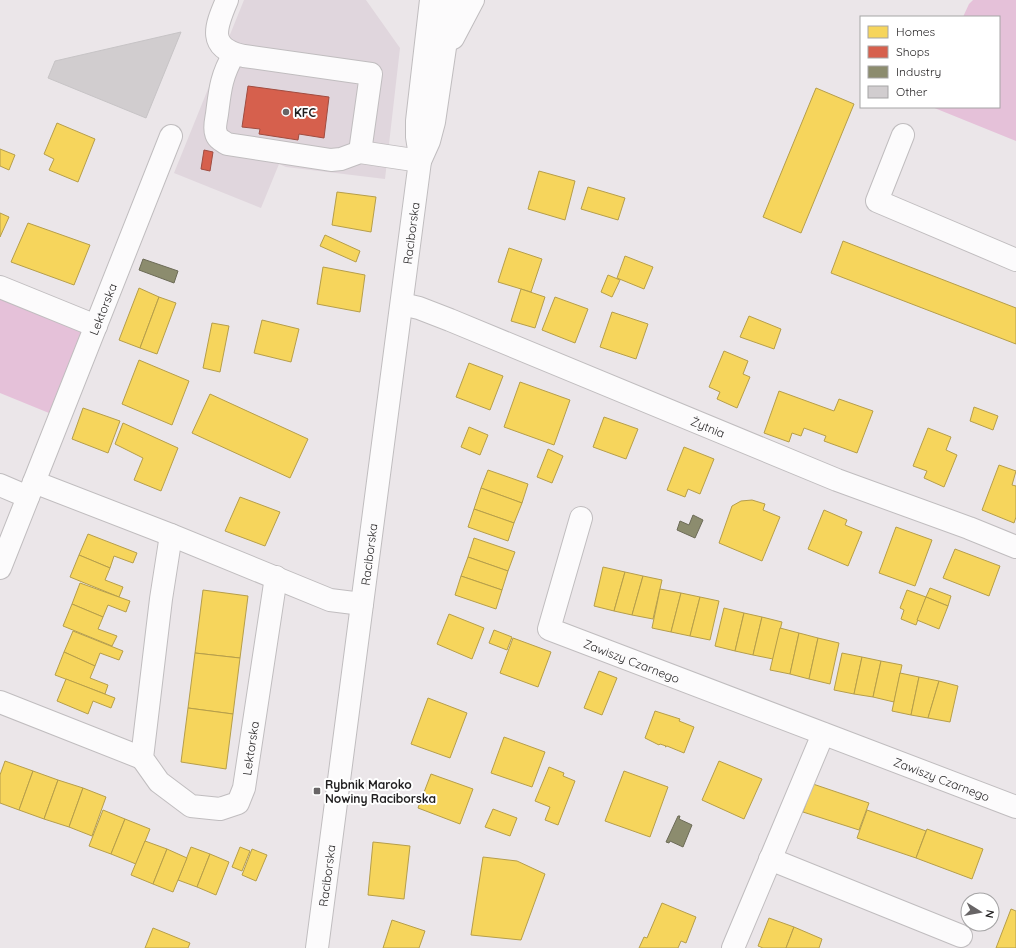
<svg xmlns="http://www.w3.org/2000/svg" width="1016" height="948" font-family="Quicksand,sans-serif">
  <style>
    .built { fill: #e0d6dd }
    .green { fill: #e5c1d9 }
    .homes { fill: #f6d55c; stroke: #b69e4a }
    .shops { fill: #d6604d; stroke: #a04c40 }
    .industry { fill: #8c8c6e; stroke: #6c6b57 }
    .building { fill: #d1cdcf; stroke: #c7c4c6 }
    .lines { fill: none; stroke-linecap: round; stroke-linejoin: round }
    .minor-casing { stroke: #c0bdbf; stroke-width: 24 }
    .major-casing { stroke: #c0bdbf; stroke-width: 24 }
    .minor { stroke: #fcfbfc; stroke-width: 22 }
    .major { stroke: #fcfbfc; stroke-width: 22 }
    .poi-dot { fill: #686566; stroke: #fff; stroke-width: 1.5 }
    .labels { text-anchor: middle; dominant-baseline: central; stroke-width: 4; stroke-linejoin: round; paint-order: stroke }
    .poi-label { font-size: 12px; font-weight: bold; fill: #211f20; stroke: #fff; text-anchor: start }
    .street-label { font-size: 12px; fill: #211f20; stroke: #fff }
  </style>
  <rect width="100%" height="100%" fill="#ebe6e9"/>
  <!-- built -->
  <path class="built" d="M244 0H366L400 48 385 179 286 167 279 164 261 208 174 173Z"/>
  <!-- green -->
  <g class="green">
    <path d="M973 0H1016V141L932 107H999V17H963L969 4Z"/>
    <path d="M0 294 84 328 49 413 0 393Z"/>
  </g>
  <!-- homes -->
  <g class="homes">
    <path d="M816 88 854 104 801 233 763 217Z"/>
    <path d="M57 123 95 139 78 182 49 170 54 159 44 154Z"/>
    <path d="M0 149 15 155 9 170 0 166Z"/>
    <path d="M539 171 575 181 565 220 528 209Z"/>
    <path d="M588 187 625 198 618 220 581 209Z"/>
    <path d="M337 192 376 197 371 232 332 225Z"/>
    <path d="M0 213 9 217 0 237Z"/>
    <path d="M28 223 90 245 74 285 11 262Z"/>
    <path d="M325 235 360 251 356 262 320 246Z"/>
    <path d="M843 241 1016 308V344L831 273Z"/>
    <path d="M509 248 542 259 531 292 498 282Z"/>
    <path d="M625 256 653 267 644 289 617 278Z"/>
    <path d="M323 267 365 275 360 312 317 304Z"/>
    <path d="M608 275 620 280 612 297 601 292Z"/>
    <path d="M139 288 159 297 140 348 119 340Z"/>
    <path d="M521 289 545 297 535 328 511 321Z"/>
    <path d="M159 297 176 303 157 354 140 348Z"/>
    <path d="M555 297 588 309 575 343 542 330Z"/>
    <path d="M612 312 648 324 636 359 600 347Z"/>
    <path d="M749 316 781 329 774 349 740 337Z"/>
    <path d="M262 320 299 329 291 362 254 353Z"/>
    <path d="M212 323 229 326 220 372 203 368Z"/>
    <path d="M724 351 748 361 743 374 750 377 737 408 717 399 720 392 709 387Z"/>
    <path d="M139 360 189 381 172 425 122 404Z"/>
    <path d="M469 363 503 376 490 410 456 397Z"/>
    <path d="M520 382 570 400 554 445 504 427Z"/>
    <path d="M779 391 834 411 839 399 873 411 857 453 824 441 826 436 804 428 801 436 792 433 789 442 764 433Z"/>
    <path d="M210 394 308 439 290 478 192 433Z"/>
    <path d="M974 407 998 416 993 430 970 421Z"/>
    <path d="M83 408 120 421 108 453 72 439Z"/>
    <path d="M604 417 638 429 626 459 593 447Z"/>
    <path d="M123 423 178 448 161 491 134 480 143 458 115 444Z"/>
    <path d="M469 427 488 435 480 455 461 447Z"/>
    <path d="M928 428 951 437 946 450 957 455 944 487 924 478 927 471 913 466Z"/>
    <path d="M684 447 714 459 700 494 688 489 685 497 667 490Z"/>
    <path d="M548 449 563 456 552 483 537 477Z"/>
    <path d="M999 465 1016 471 1012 485 1016 486V517L1014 523 982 510Z"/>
    <path d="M488 470 528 484 522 503 481 488Z"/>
    <path d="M481 488 522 503 514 523 474 509Z"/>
    <path d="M240 497 280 512 265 546 225 531Z"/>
    <path d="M752 500 765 504 763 510 780 517 762 561 719 543 732 506 741 501Z"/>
    <path d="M474 509 514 523 508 541 468 527Z"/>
    <path d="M824 510 847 520 845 525 862 532 848 566 808 549Z"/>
    <path d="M896 527 932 540 915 586 879 573Z"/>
    <path d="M88 534 137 553 133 563 114 556 110 568 79 555Z"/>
    <path d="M474 538 515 552 508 571 468 557Z"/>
    <path d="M955 549 1000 566 989 596 943 578Z"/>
    <path d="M79 555 110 568 105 580 123 587 119 597 70 577Z"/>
    <path d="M468 557 508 571 502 590 461 576Z"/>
    <path d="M603 567 625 572 614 611 594 606Z"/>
    <path d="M625 572 643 576 632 615 614 611Z"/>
    <path d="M461 576 502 590 496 609 455 595Z"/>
    <path d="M643 576 662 580 653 619 632 615Z"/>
    <path d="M80 583 130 601 126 612 108 605 103 617 72 604Z"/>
    <path d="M930 588 951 596 948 606 926 597Z"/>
    <path d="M660 589 681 593 671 632 652 628Z"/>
    <path d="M203 590 248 596 240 658 195 653Z"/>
    <path d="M907 590 926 597 916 625 901 619 904 610 900 608Z"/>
    <path d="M681 593 700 597 690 636 671 632Z"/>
    <path d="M700 597 719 601 710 640 690 636Z"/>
    <path d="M926 597 948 606 939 629 917 620Z"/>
    <path d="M72 604 103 617 98 629 117 636 112 646 63 626Z"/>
    <path d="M724 608 744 613 735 651 715 646Z"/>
    <path d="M744 613 762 617 753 655 735 651Z"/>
    <path d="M449 614 484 628 472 659 437 644Z"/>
    <path d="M762 617 782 622 773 659 753 655Z"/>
    <path d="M780 628 799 633 790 674 770 670Z"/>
    <path d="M494 630 512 637 507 650 489 643Z"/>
    <path d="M73 631 123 651 119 660 100 653 95 666 64 652Z"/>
    <path d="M799 633 818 638 809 679 790 674Z"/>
    <path d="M513 638 551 652 538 687 500 673Z"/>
    <path d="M818 638 839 643 830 684 809 679Z"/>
    <path d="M64 652 95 666 90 678 108 685 105 694 55 675Z"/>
    <path d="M195 653 240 658 233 714 188 708Z"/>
    <path d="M842 653 862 657 854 694 834 690Z"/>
    <path d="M862 657 881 661 873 697 854 694Z"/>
    <path d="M881 661 902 665 894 702 873 697Z"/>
    <path d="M599 671 617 678 602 715 584 708Z"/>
    <path d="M900 673 919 677 911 715 892 711Z"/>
    <path d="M919 677 939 681 928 718 911 715Z"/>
    <path d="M66 679 115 698 111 708 93 701 88 714 57 701Z"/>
    <path d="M939 681 958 686 950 722 928 718Z"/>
    <path d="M428 698 467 713 450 758 411 744Z"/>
    <path d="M188 708 233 714 226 769 181 762Z"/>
    <path d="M655 711 680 719 679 721 694 727 684 753 667 746 665 747 666 746 660 744 659 745 645 738Z"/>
    <path d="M504 737 545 752 532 787 491 773Z"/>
    <path d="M5 761 33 771 19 810 0 803V775Z"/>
    <path d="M719 761 762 779 744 819 702 800Z"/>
    <path d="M549 767 564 773 563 776 575 781 558 825 545 820 550 807 535 801Z"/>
    <path d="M33 771 58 780 44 819 19 810Z"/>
    <path d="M624 771 668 787 650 837 605 821Z"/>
    <path d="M431 774 473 789 460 824 418 808Z"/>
    <path d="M58 780 83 788 69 827 44 819Z"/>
    <path d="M813 784 869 803 859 830 803 812Z"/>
    <path d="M83 788 106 797 92 836 69 827Z"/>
    <path d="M493 809 517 818 510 836 485 827Z"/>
    <path d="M103 810 125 819 111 854 89 846Z"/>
    <path d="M867 810 926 831 916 858 857 838Z"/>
    <path d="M125 819 150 829 136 864 111 854Z"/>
    <path d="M927 829 983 849 972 879 916 858Z"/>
    <path d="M145 841 167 849 153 884 131 875Z"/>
    <path d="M373 842 410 846 404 899 368 895Z"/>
    <path d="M191 847 210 854 197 887 178 880Z"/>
    <path d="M240 847 250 851 242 871 232 867Z"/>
    <path d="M167 849 187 858 173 892 153 884Z"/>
    <path d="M252 849 267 855 256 881 242 875Z"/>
    <path d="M210 854 229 862 216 895 197 887Z"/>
    <path d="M483 857 517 861 545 874 521 940 471 935Z"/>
    <path d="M662 903 696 917 686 943 681 941 678 948H639L644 937 647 938Z"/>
    <path d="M1011 909 1016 911V948H996Z"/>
    <path d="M769 918 794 927 786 948H763L758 946Z"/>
    <path d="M392 920 425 931 419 948H383Z"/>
    <path d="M794 927 822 939 819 948H786Z"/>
    <path d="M153 928 190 943 188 948H145Z"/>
  </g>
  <!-- shops -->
  <g class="shops">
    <path d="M248 86 329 97 324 138 299 134 298 140 259 134 260 129 242 127Z"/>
    <path d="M204 150 213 152 210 171 201 169Z"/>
  </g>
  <!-- industry -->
  <g class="industry">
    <path d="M143 259 178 271 174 283 139 270Z"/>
    <path d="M693 515 703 520 695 538 677 530 680 521 689 525Z"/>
    <path d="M678 816H680L679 819 692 825 683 847 670 841 669 843 666 842Z"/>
  </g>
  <!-- building -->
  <path class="building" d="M181 32 146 118 48 78 55 61Z"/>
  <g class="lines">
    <!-- minor casing -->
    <g class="minor-casing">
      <g id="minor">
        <path d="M227 0C216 26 206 48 244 56L371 74 360 152"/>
        <path d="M234 54C221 76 220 90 217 114 216 120 214 128 216 133 217 139 223 141 227 144L331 160 341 159 360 152 420 161"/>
        <path d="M903 135 877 201 1016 260"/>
        <path d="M0 287 96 326"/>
        <path id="s1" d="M402 304 419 308 450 320 837 480 969 528 1016 547"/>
        <path id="s2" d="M34 482 171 136"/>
        <path d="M0 485 28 497"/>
        <path id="s3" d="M581 518 549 629 1016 807"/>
        <path id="s4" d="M171 535 161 599 142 758 159 782 191 806 220 809 238 803 244 788 276 577"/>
        <path d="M0 568 34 482 171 535 330 600 362 604"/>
        <path d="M0 702 142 758"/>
        <path d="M770 859 961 936"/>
        <path d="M733 948 823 734"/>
      </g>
    </g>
    <!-- major casing -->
    <g class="major-casing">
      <g id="major">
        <path d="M453 38 473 0"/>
        <path d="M420 156 417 137V121L431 0"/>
        <path id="s5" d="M317 948 420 161 429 141 434 122 452 0"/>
      </g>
    </g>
    <!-- minor -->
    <use href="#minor" class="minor"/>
    <!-- major -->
    <use href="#major" class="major"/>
  </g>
  <!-- markers -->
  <g class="poi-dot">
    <circle cx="286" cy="112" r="4"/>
    <rect x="313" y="787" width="8" height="8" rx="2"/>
  </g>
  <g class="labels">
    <!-- poi labels -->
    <g class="poi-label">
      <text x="294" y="112">KFC</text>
      <text x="325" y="784">Rybnik Maroko<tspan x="325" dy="14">Nowiny Raciborska</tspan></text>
    </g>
    <!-- street labels -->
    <g class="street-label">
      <text stroke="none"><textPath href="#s5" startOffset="721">Raciborska</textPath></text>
      <text stroke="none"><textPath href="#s2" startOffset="186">Lektorska</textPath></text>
      <text stroke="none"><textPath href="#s1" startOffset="330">Żytnia</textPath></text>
      <text stroke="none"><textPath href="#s5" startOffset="397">Raciborska</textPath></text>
      <text stroke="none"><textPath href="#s3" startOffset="204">Zawiszy Czarnego</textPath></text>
      <text stroke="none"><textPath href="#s4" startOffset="399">Lektorska</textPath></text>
      <text stroke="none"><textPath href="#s3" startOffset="536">Zawiszy Czarnego</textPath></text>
      <text stroke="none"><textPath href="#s5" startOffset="73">Raciborska</textPath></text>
    </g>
  </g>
  <!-- legend -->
  <rect x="860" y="16" width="140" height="92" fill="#ffffff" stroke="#a6a5a6"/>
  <rect x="868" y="26" width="20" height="12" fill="#f6d55c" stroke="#a6a5a6"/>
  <text x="896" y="36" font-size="12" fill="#211f20">Homes</text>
  <rect x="868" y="46" width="20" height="12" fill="#d6604d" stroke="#a6a5a6"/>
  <text x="896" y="56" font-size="12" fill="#211f20">Shops</text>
  <rect x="868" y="66" width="20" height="12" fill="#8c8c6e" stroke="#a6a5a6"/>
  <text x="896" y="76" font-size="12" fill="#211f20">Industry</text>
  <rect x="868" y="86" width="20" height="12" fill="#d1cdcf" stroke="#a6a5a6"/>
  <text x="896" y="96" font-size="12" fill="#211f20">Other</text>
  <!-- north arrow -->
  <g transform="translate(980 912) rotate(101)"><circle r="19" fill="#ffffff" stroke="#a6a5a6"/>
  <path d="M0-3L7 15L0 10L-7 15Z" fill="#686566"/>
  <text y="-6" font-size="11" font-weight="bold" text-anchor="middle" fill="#211f20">N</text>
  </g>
</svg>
